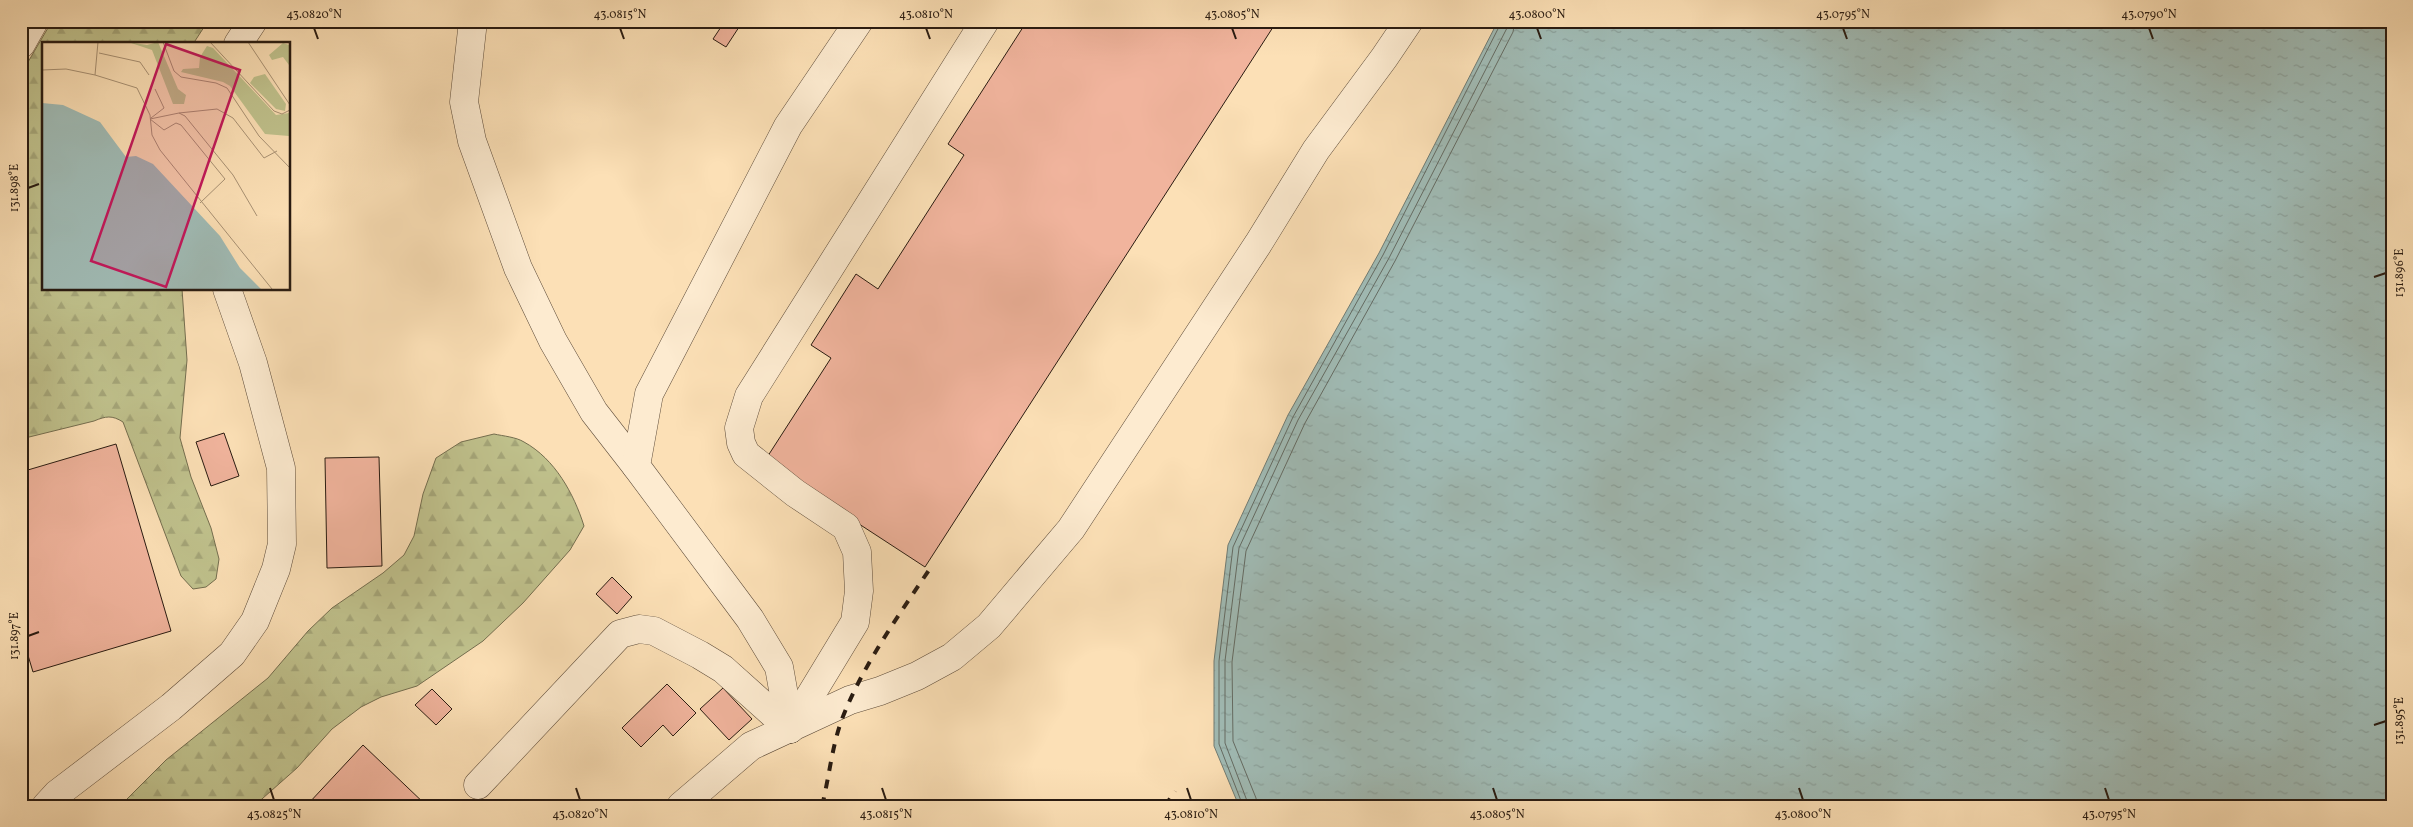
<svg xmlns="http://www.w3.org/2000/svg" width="2413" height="827" font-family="Vollkorn,serif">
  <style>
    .forest { fill: url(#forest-firs); stroke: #746e4f }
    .water { fill: url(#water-ripples); stroke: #707b73 }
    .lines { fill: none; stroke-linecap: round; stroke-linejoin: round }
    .shore { stroke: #646b63; stroke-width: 1 }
    .building { fill: #f1b49d; stroke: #291b11 }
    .minor-casing { stroke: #5e4c3a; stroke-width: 29 }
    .minor { stroke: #fdebd0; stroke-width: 28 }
    .rail { stroke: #291b11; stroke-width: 4; stroke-dasharray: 9 9; stroke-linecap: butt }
    .ticks { fill: none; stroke: #291b11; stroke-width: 2 }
    .inset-road { fill: none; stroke: #a89174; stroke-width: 1 }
    .view { fill: #c2185b; fill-opacity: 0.15; stroke: #c2185b; stroke-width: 2.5 }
    .inset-edge { fill: none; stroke: #291b11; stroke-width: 2.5 }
    .neatline { fill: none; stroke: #291b11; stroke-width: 2 }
    .ticks-label { font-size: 12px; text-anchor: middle; fill: #291b11 }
  </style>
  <defs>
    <pattern id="forest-firs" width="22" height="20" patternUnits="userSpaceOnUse" patternTransform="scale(1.25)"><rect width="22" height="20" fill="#c0c28d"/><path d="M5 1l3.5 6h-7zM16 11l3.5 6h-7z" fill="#a5a679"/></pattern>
    <pattern id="water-ripples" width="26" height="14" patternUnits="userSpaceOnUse" patternTransform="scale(1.25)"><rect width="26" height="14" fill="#a0bbb5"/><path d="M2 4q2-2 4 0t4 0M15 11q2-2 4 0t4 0" fill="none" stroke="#8aa09b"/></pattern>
  </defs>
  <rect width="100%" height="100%" fill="#fce0b6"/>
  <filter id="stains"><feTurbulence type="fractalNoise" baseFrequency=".004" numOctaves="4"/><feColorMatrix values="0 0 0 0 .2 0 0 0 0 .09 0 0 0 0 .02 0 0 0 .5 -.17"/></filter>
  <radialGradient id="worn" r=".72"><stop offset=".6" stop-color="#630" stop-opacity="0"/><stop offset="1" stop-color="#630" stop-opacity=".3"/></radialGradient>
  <!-- forest -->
  <g class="forest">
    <path d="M52 21H208L193 44H44V289H182L187 360 180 438 191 477 211 528 219 559 216 579 206 587 193 589 181 576 123 422C112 415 106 416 94 421L21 439V74Z"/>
    <path d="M494 434C503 436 516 437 524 442 555 459 574 494 584 526L570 550 523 603 483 641 417 686 381 697 361 707 332 729 297 768 254 806H120L166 760 268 678 308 631 332 608 383 573 404 555 414 536 423 494 436 458 461 442Z"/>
  </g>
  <!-- water -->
  <path class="water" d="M1498 21H2392V806H1239L1214 746V661L1228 545 1288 415 1379 253Z"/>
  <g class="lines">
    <!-- shore -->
    <g class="shore">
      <path d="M1243 806 1219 744V661L1233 547 1293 417 1383 255 1502 21"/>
      <path d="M1249 806 1225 743V661L1239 548 1298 420 1389 258 1507 28 1508 21"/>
      <path d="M1257 806 1256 798 1233 741 1232 662 1246 551 1305 423 1395 261 1513 32 1515 21"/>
    </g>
  </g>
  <!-- building -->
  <g class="building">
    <path d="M725 21H743L726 47 713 39Z"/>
    <path d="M1027 21H1277L925 567 764 462 831 358 811 345 856 274 878 289 964 155 948 144Z"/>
    <path d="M224 433 239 476 211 486 196 442Z"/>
    <path d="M116 444 171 631 33 672 21 632V472Z"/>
    <path d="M379 457 382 566 327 568 325 458Z"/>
    <path d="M612 577 632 597 617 614 596 594Z"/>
    <path d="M667 684 696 713 673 736 663 725 641 747 622 728Z"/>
    <path d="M723 688 752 719 729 740 700 709Z"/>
    <path d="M432 689 452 709 436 725 415 705Z"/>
    <path d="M363 745 427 806H310L308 804Z"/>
  </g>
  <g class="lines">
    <!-- minor casing -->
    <g class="minor-casing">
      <g id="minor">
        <path d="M473 21 464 102 472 141 518 268 553 341 594 412 636 466"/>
        <path d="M21 44 34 21"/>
        <path d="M238 44 253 21"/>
        <path d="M790 729 855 622 859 591 857 552 846 527 795 493 746 454 741 443 739 428 749 396 985 21"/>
        <path d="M790 729 779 667 750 619 636 466 649 394 788 126 859 21"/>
        <path d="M478 785 620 634 639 629 654 631 700 655 723 669 790 729"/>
        <path d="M46 806 57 794 171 707 232 654 255 621 276 569 282 544 281 468 253 363 227 289"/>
        <path d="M681 806 751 746 850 700 880 691 917 676 952 657 989 626 1071 529 1258 244 1316 150 1384 58 1409 21"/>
      </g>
    </g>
    <!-- minor -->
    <use href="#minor" class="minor"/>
    <!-- rail -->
    <g class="rail">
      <path d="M822 806C829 778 832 746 842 719 863 665 897 618 929 570"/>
      <path d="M1165 806 1175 791"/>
    </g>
  </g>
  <!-- ticks -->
  <path class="ticks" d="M314 28 318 39M620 28 624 39M926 28 930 39M1232 28 1236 39M1537 28 1541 39M1843 28 1847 39M2149 28 2153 39M28 188 39 184M2374 277 2386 273M28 636 39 632M2374 725 2386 721M270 788 274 800M576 788 580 800M882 788 886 800M1187 788 1191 800M1493 788 1497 800M1799 788 1803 800M2105 788 2109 800"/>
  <!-- overview -->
  <g transform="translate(42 42)">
    <rect width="248" height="248" fill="#fce0b6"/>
    <path d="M86 0 105 3 116 0 136 47 144 53 142 62H131L110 8ZM241 1 247 3V23L241 15 230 18 227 13ZM165 4 171 6 234 73 247 71V94L223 92 188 44 181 40 139 30 141 27 157 26 158 15ZM223 32 244 62 243 69 234 67 208 41 212 35Z" fill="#c0c28d"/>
    <path d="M0 61 21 63 58 80 84 115 94 114 111 122 178 194 198 226 219 247H0Z" fill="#a0bbb5"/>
    <path class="inset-road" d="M56 0 53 33 95 46 108 73 110 93 118 108 230 247M121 0 132 29 139 35 174 41 185 46 217 94 248 126M168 0 232 69 240 72 248 68M206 0 248 63M57 11 98 20 107 33M0 28 24 27 53 33M137 71 175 67 191 76 222 116 235 109M109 76 122 66 113 47M108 77 137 71 143 74 191 133 215 174M108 77 122 88 134 81 139 83 183 137 158 161"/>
    <path class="view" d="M124 2 198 28 124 245 49 219Z"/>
    <rect width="248" height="248" class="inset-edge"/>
  </g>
  <!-- margin -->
  <rect width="2413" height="827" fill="none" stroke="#fce0b6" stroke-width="55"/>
  <rect x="28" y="28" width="2358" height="772" class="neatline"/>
  <g class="ticks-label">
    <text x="314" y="18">43.0820°N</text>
    <text x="620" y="18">43.0815°N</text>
    <text x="926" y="18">43.0810°N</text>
    <text x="1232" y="18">43.0805°N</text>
    <text x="1537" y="18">43.0800°N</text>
    <text x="1843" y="18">43.0795°N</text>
    <text x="2149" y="18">43.0790°N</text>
    <text transform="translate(14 188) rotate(-90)" y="4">131.898°E</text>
    <text transform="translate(2399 273) rotate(-90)" y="4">131.896°E</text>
    <text transform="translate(14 636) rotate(-90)" y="4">131.897°E</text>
    <text transform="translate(2399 721) rotate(-90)" y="4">131.895°E</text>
    <text x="274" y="818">43.0825°N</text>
    <text x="580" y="818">43.0820°N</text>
    <text x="886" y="818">43.0815°N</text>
    <text x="1191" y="818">43.0810°N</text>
    <text x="1497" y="818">43.0805°N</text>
    <text x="1803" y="818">43.0800°N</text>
    <text x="2109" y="818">43.0795°N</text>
  </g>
  <rect width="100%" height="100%" filter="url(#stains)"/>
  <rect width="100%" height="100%" fill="url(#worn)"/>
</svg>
